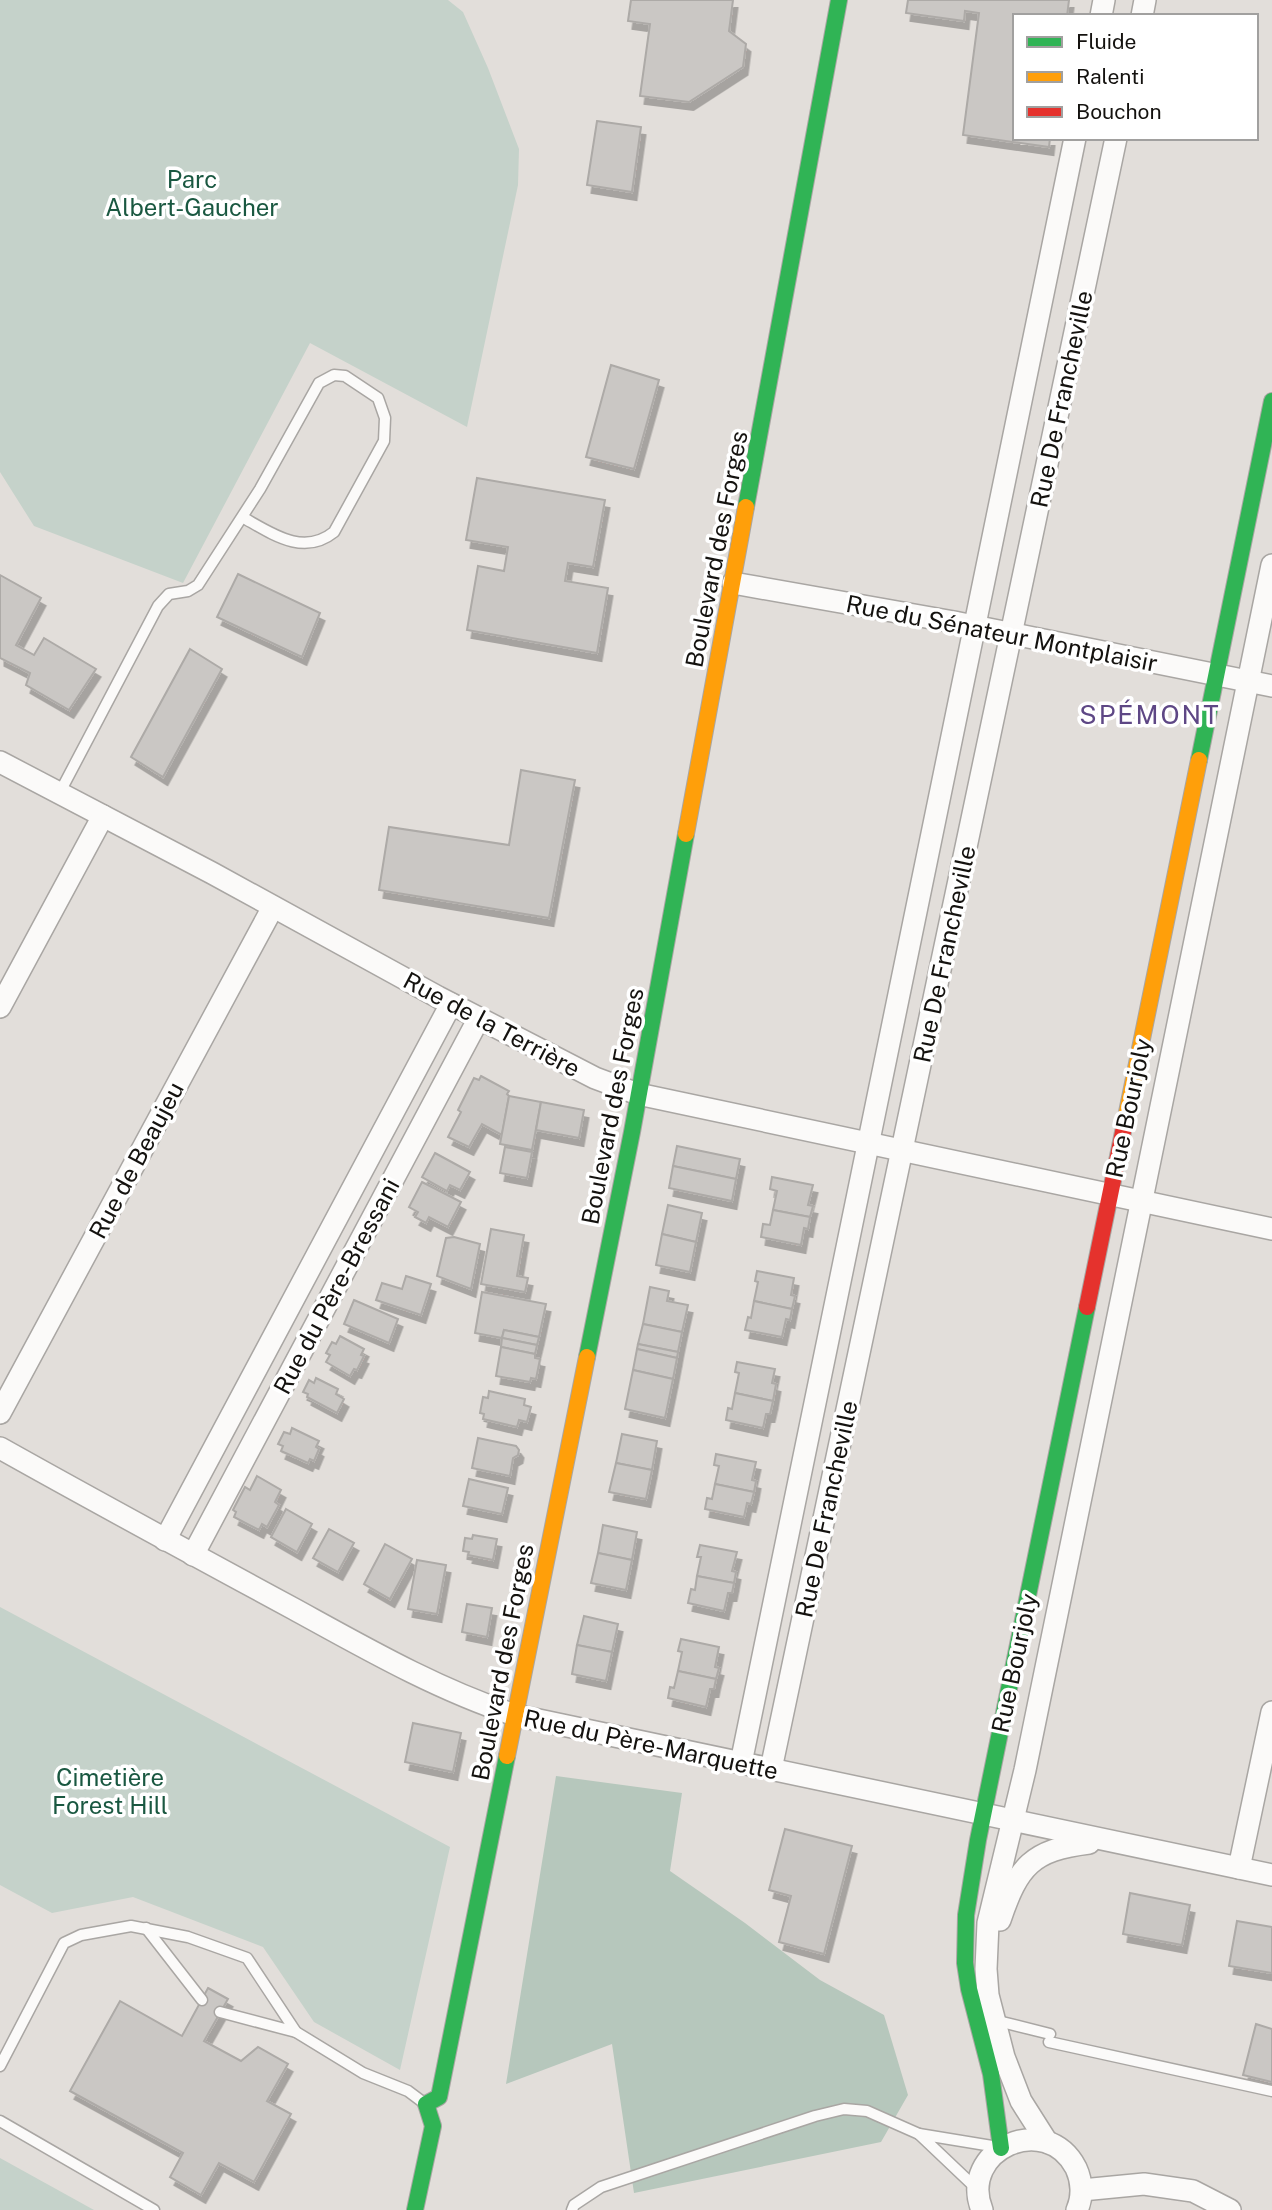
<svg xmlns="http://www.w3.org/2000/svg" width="1272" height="2210" font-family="'Public Sans',sans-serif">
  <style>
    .green { fill: #c5d2ca }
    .forest { fill: #b6c7bc }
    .building { fill: #cac7c4; stroke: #adaaa7; stroke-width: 2; filter: url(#shadow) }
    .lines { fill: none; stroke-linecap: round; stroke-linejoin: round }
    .lane-casing { stroke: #a9a6a3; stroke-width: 13 }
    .street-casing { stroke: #a9a6a3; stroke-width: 24 }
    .fast-casing { stroke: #a9a6a3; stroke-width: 18 }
    .slow-casing { stroke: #a9a6a3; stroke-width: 18 }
    .jam-casing { stroke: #a9a6a3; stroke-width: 18 }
    .lane { stroke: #fbfaf9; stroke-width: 10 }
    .street { stroke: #fbfaf9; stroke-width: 21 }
    .fast { stroke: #30b455; stroke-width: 16 }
    .slow { stroke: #ff9f0a; stroke-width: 16 }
    .jam { stroke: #e5322d; stroke-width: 16 }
    .labels { text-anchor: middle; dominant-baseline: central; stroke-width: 7; stroke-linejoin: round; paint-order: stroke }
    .park-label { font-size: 24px; fill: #1a5841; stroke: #fff }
    .street-label { font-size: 24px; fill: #14120f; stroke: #fff }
    .neighbourhood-label { font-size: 26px; letter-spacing: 2px; fill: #5e4785; stroke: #fff }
  </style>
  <defs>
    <filter id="shadow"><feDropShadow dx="4.5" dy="8" stdDeviation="0" flood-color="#0004"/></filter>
  </defs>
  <rect width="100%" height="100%" fill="#e2deda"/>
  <!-- green -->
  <g class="green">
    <path d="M0 0H448L463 12 488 68 519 149 518 185 467 427 310 343 183 583 34 526 0 472Z"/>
    <path d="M0 1607 450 1847 400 2070 314 2022 263 1947 133 1897 52 1913 0 1885Z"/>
    <path d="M0 2158 94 2210H0Z"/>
  </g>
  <!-- forest -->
  <path class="forest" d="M556 1776 682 1793 670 1871 745 1923 820 1980 884 2015 908 2095 881 2142 634 2193 612 2044 506 2084Z"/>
  <!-- building -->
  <g class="building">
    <path d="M631 0H733L729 31 746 44 743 67 689 102 640 96 650 24 628 21Z"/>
    <path d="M908 0H1069L1067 16H1015V138H1050L1049 147 963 135 979 13 965 11 964 21 906 13Z"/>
    <path d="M597 121 641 127 632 192 587 185Z"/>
    <path d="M611 365 659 380 634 469 586 457Z"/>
    <path d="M477 478 605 500 593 567 568 563 565 581 608 588 597 653 467 630 478 566 504 571 508 547 466 540Z"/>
    <path d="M238 574 320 613 302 657 217 617Z"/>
    <path d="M0 575 41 598 16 645 34 655 44 638 96 669 69 710 26 685 30 673 0 658Z"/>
    <path d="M190 649 222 669 163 777 131 757Z"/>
    <path d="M521 770 575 780 549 918 379 890 389 827 509 845Z"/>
    <path d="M481 1076 509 1091 507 1094 509 1096 502 1135 482 1124 469 1147 448 1137 461 1112 458 1110 474 1078 479 1080Z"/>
    <path d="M509 1096 541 1102 532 1150 500 1144Z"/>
    <path d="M541 1102 584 1110 579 1138 536 1130Z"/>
    <path d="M677 1146 740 1159 736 1179 673 1166Z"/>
    <path d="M505 1147 532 1152 527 1178 500 1173Z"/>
    <path d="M435 1153 470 1172 460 1190 450 1185 447 1191 422 1177Z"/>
    <path d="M673 1166 736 1179 732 1201 669 1188Z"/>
    <path d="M772 1177 813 1185 808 1205 813 1206 810 1217 773 1210 777 1191 770 1189Z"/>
    <path d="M422 1182 461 1202 448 1227 429 1217 426 1223 415 1217 418 1212 409 1207Z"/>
    <path d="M668 1205 702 1213 696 1242 662 1234Z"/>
    <path d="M773 1210 810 1217 808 1229 804 1228 801 1245 761 1237 763 1224 770 1225Z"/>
    <path d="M491 1229 524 1235 517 1276 528 1278 525 1292 481 1284Z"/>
    <path d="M662 1234 696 1242 690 1272 656 1265Z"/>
    <path d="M454 1237 480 1244 471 1289 437 1276 446 1238Z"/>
    <path d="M757 1271 794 1278 791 1295 795 1296 792 1309 754 1301 758 1282 755 1281Z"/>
    <path d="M406 1276 431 1284 421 1315 376 1300 382 1283 402 1289Z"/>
    <path d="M650 1287 669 1291 667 1301 688 1305 682 1332 643 1324Z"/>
    <path d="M482 1292 546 1304 539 1337 504 1330 502 1338 475 1333Z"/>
    <path d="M354 1300 398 1319 389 1343 344 1324Z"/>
    <path d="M754 1301 792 1309 790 1320 786 1319 782 1337 745 1330 748 1317 751 1318Z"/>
    <path d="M643 1324 682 1332 678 1352 638 1344Z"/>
    <path d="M504 1330 539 1337 537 1345 502 1338Z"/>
    <path d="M340 1336 364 1349 361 1355 364 1356 357 1370 354 1369 350 1376 326 1362 330 1355 326 1353 332 1342 336 1344Z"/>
    <path d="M502 1338 537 1345 535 1354 501 1347Z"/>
    <path d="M638 1344 678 1352 677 1358 637 1349Z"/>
    <path d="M501 1347 535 1354V1358L540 1359 536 1379 531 1378 530 1382 496 1376Z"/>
    <path d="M637 1349 677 1358 673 1379 633 1370Z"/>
    <path d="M737 1362 775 1369 772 1383 776 1384 773 1401 735 1393 739 1373 735 1372Z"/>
    <path d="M633 1370 673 1379 665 1418 625 1409Z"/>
    <path d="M316 1378 338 1389 336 1394 344 1399 337 1413 307 1397 308 1394 303 1392 309 1380 314 1383Z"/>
    <path d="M489 1391 525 1399 524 1405 531 1407 527 1422 519 1420 517 1427 483 1419 484 1414 480 1413 483 1397 488 1398Z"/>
    <path d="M735 1393 773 1401 770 1414H766L763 1428 726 1420 728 1408 732 1409Z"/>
    <path d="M292 1428 319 1441 316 1447 319 1449 314 1461 310 1459 308 1463 281 1451 283 1446 278 1444 284 1432 290 1434Z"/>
    <path d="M622 1434 657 1441 652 1470 616 1463Z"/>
    <path d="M478 1438 516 1446 519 1450 518 1455 513 1458 510 1476 472 1468Z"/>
    <path d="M716 1454 756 1462 752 1480 756 1481 754 1492 715 1484 719 1466 714 1465Z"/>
    <path d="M616 1463 652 1470 646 1499 609 1492Z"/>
    <path d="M257 1476 281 1490 275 1502 279 1505 267 1527 262 1524 259 1530 234 1517 236 1512 233 1510 245 1487 250 1490Z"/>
    <path d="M469 1479 508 1488 502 1514 463 1506Z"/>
    <path d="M715 1484 754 1492 751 1504 747 1503 744 1517 705 1509 707 1498 712 1499Z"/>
    <path d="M286 1509 312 1524 297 1552 271 1537Z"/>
    <path d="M603 1525 637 1532 632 1560 598 1553Z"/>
    <path d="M329 1529 354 1543 338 1572 313 1558Z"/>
    <path d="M473 1535 497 1539 493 1560 468 1555 469 1552 463 1551 465 1538 472 1539Z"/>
    <path d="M385 1544 412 1559 390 1599 364 1584Z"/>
    <path d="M700 1545 737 1552 732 1571 736 1572 734 1583 697 1576 701 1557H697Z"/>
    <path d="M598 1553 632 1560 626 1590 591 1583Z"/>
    <path d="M417 1560 446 1565 437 1614 408 1609Z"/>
    <path d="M697 1576 734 1583 732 1593H728L724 1611 688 1603 691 1589 695 1590Z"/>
    <path d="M467 1604 492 1608 487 1637 462 1632Z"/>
    <path d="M584 1616 618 1624 612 1652 577 1645Z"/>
    <path d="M681 1639 719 1647 715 1667 719 1668 716 1679 678 1671 682 1652 678 1651Z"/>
    <path d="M577 1645 612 1652 606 1681 572 1674Z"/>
    <path d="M678 1671 716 1679 714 1689H710L706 1707 668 1698 670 1687 674 1688Z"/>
    <path d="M413 1723 461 1733 453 1772 405 1762Z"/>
    <path d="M785 1829 852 1846 824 1954 779 1942 791 1896 769 1890Z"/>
    <path d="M1130 1893 1190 1905 1182 1945 1123 1934Z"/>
    <path d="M1237 1921 1272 1927V1973L1229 1966Z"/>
    <path d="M208 1988 228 1999 204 2041 241 2061 258 2047 288 2064 267 2101 291 2114 254 2182 219 2163 201 2195 170 2177 183 2153 70 2091 120 2001 182 2036Z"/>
    <path d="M1256 2024 1272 2029V2082L1243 2075Z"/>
  </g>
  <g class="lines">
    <!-- lane casing -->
    <g class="lane-casing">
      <g id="lane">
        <path d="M59 794 158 606 169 594 188 591 198 585 260 489 319 383 334 375 345 376 378 398 385 418 384 441 334 532C303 557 271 533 242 517"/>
        <path d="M146 1928 202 2000"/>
        <path d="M220 2012 296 2032"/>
        <path d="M994 2020 1050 2034"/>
        <path d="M1049 2042 1272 2091"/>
        <path d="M0 2066 64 1943 81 1935 131 1926 188 1937 247 1958 296 2032 363 2073 408 2091 424 2103"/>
        <path d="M0 2121 154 2210"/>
        <path d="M978 2190 919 2134 998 2147"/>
        <path d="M572 2210 574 2205 601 2187 815 2116 844 2109 867 2111 919 2134"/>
      </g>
    </g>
    <!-- street casing -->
    <g class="street-casing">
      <g id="street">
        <path d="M1101 16 1104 0"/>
        <path d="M1142 16 1145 0"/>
        <path d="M733 583 954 622 1272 686"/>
        <path d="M0 762 212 873 438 997 595 1078 638 1094 1272 1229"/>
        <path d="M0 1007 103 816"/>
        <path d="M0 1413 273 907"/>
        <path d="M0 1448C98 1503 196 1556 294 1609 365 1648 438 1690 515 1715L1272 1875"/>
        <path d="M165 1540 451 1004"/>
        <path d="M193 1555 479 1018"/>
        <path d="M741 1763 1075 138"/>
        <path d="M771 1769 1116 138"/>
        <path d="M1239 1868 1272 1712"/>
        <path d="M1000 1920C1018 1866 1032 1850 1089 1843"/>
        <path d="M1047 2142 1021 2101 1004 2057 988 1995 986 1969 988 1923 1025 1770 1272 565"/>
        <path d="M1082 2190 1144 2184 1193 2191 1230 2210"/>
        <path d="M982 2210C958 2150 1046 2110 1076 2168 1082 2181 1083 2197 1077 2210"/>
      </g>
    </g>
    <!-- fast casing -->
    <g class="fast-casing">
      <g id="fast">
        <path d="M746 507 839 0"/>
        <path d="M1199 760 1272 401"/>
        <path d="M587 1357 632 1132 686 834"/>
        <path d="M1001 2148 991 2074 969 1989 965 1963 966 1915 978 1840 1087 1307"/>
        <path d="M415 2210 433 2126 426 2104 439 2097 507 1756"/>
      </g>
    </g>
    <!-- slow casing -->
    <g class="slow-casing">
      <g id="slow">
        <path d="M686 834 746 507"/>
        <path d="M1124 1127 1199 760"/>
        <path d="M507 1756 587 1357"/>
      </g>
    </g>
    <!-- jam casing -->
    <g class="jam-casing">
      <path id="jam" d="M1087 1307 1124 1127"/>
    </g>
    <!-- lane -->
    <use href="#lane" class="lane"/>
    <!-- street -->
    <use href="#street" class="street"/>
    <!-- fast -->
    <use href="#fast" class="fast"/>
    <!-- slow -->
    <use href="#slow" class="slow"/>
    <!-- jam -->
    <use href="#jam" class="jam"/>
  </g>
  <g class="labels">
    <!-- park labels -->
    <g class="park-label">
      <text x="192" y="179">Parc<tspan x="192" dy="28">Albert-Gaucher</tspan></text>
      <text x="110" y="1777">Cimetière<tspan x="110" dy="28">Forest Hill</tspan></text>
    </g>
    <!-- street labels -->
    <g class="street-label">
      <text transform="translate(1061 399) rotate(-78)">Rue De Francheville</text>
      <text transform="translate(716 549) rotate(-79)">Boulevard des Forges</text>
      <text transform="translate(1002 633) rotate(11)">Rue du Sénateur Montplaisir</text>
      <text transform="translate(944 954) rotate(-78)">Rue De Francheville</text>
      <text transform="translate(492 1024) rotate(28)">Rue de la Terrière</text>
      <text transform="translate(612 1106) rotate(-79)">Boulevard des Forges</text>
      <text transform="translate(1128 1108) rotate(-78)">Rue Bourjoly</text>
      <text transform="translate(136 1160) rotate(-62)">Rue de Beaujeu</text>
      <text transform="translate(336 1286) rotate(-62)">Rue du Père-Bressani</text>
      <text transform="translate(826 1509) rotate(-78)">Rue De Francheville</text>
      <text transform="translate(502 1662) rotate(-79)">Boulevard des Forges</text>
      <text transform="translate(1014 1663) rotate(-78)">Rue Bourjoly</text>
      <text transform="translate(651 1744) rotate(12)">Rue du Père-Marquette</text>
    </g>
    <!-- neighbourhood labels -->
    <g class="neighbourhood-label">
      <text x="1150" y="714">SPÉMONT</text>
    </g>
  </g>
  <!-- legend -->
  <rect x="1013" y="14" width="245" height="126" fill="#ffffff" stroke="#a1a09f" stroke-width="2"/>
  <rect x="1027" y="37" width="35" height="10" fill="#30b455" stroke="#a1a09f" stroke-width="2"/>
  <text x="1076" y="49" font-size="21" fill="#14120f">Fluide</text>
  <rect x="1027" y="72" width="35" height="10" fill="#ff9f0a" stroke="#a1a09f" stroke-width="2"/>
  <text x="1076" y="84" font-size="21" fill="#14120f">Ralenti</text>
  <rect x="1027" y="107" width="35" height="10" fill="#e5322d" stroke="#a1a09f" stroke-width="2"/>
  <text x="1076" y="119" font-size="21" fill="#14120f">Bouchon</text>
</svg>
